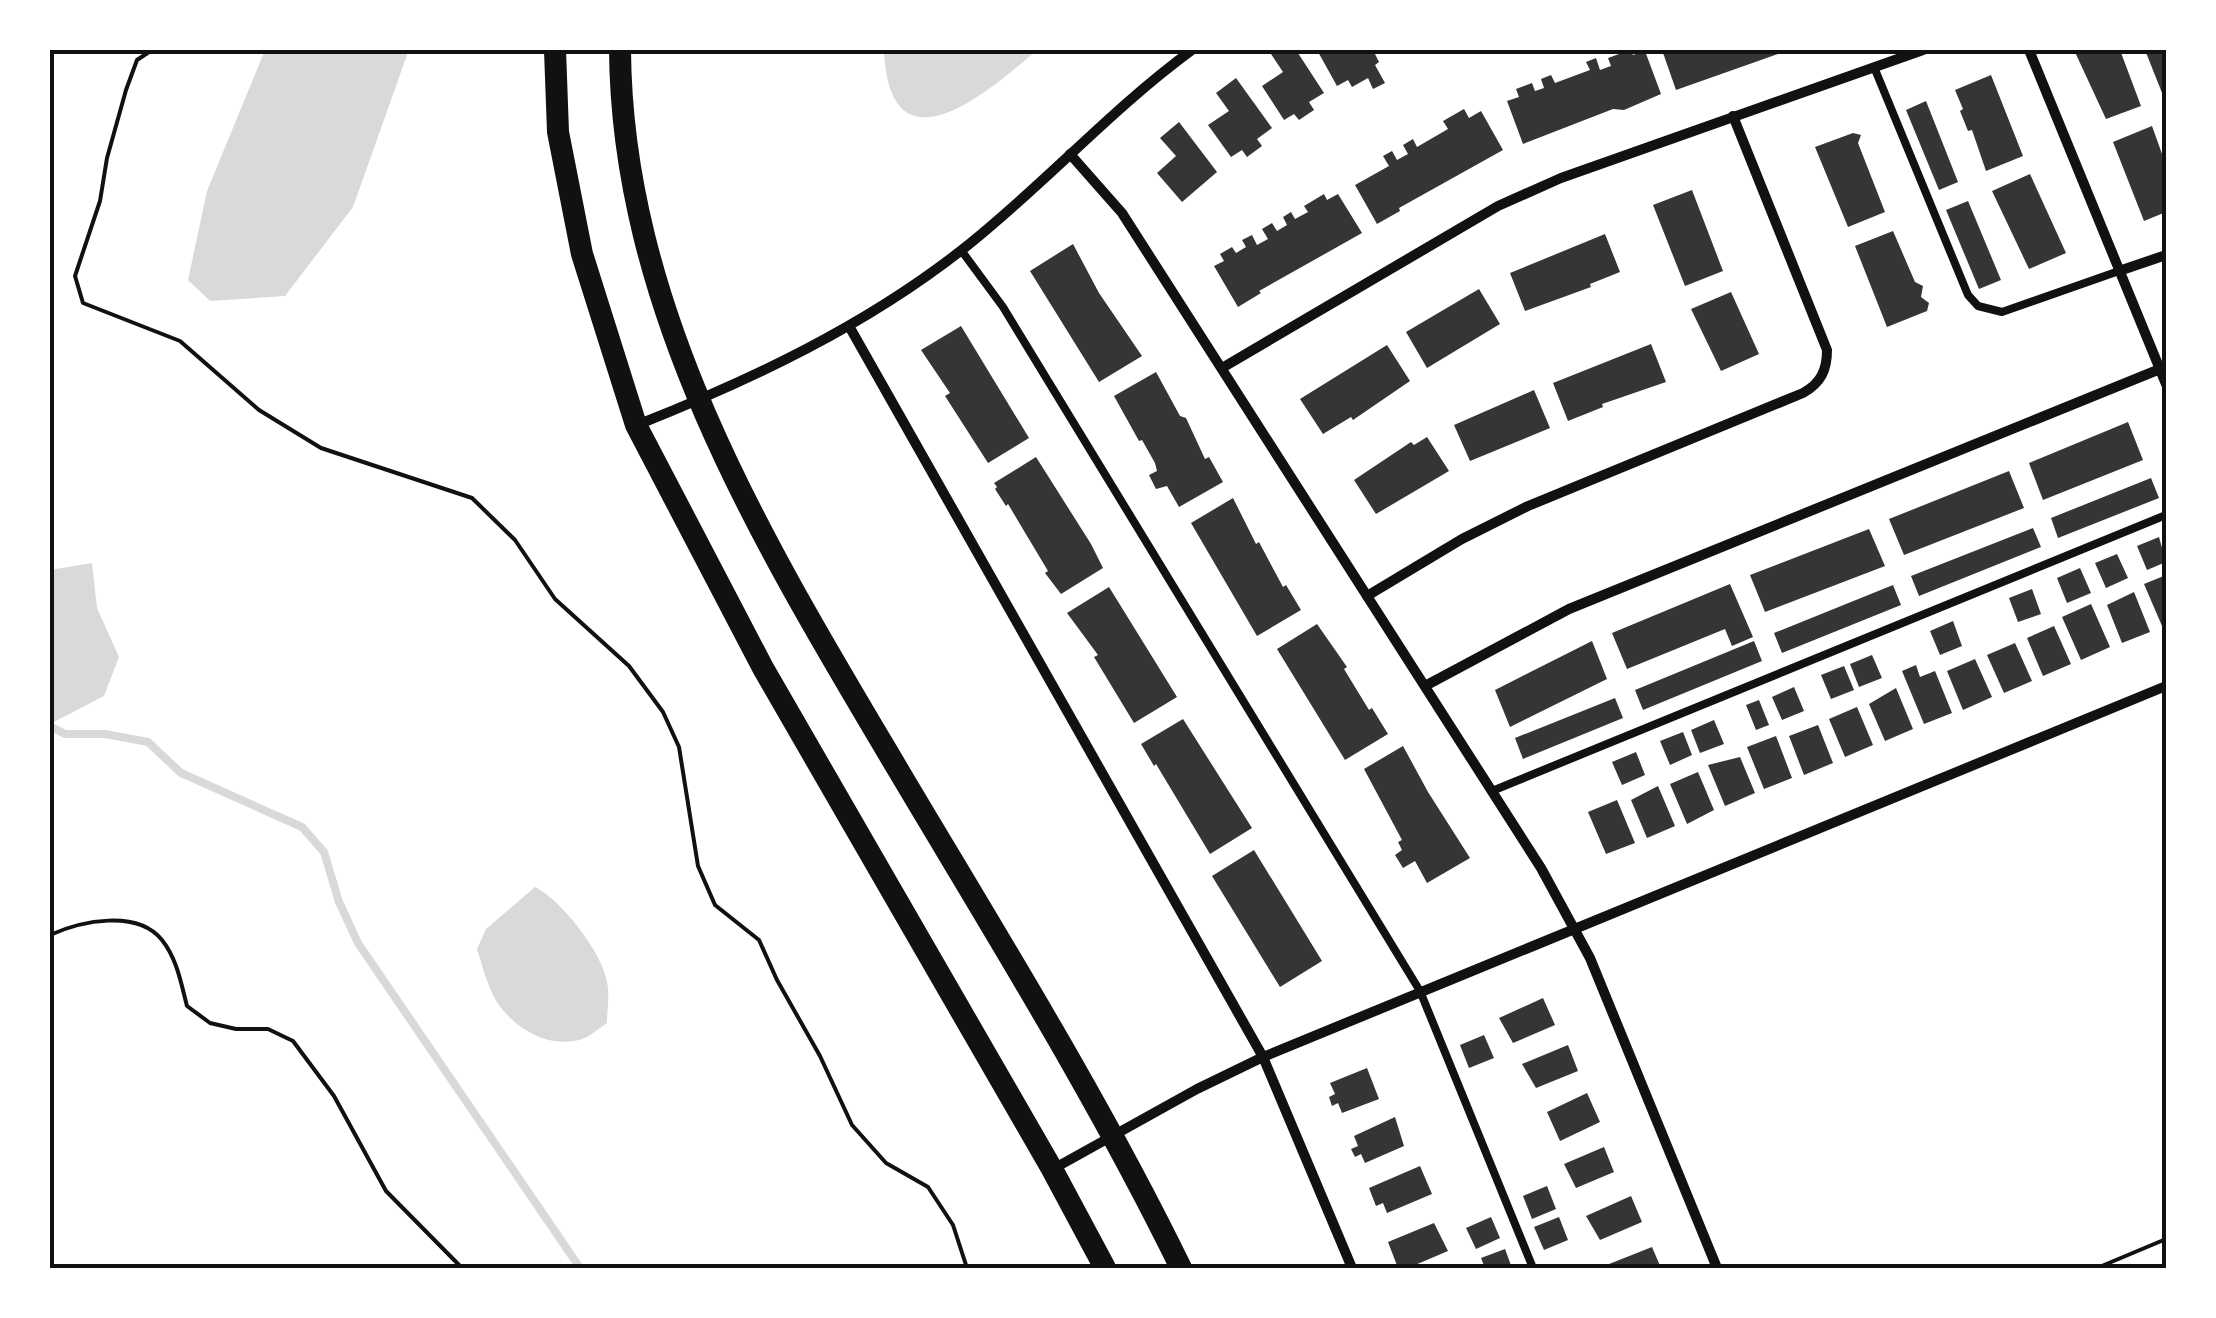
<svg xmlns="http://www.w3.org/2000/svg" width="2216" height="1318" font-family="Mulish,sans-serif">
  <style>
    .water { fill: #d9d9d9 }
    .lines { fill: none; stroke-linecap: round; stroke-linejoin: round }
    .stream { stroke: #d9d9d9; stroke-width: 8 }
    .building { fill: #353535 }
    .path { stroke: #111; stroke-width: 4 }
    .service { stroke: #111; stroke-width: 8 }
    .minor { stroke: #111; stroke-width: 10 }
    .primary { stroke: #111; stroke-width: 22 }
    .neatline { fill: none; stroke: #111; stroke-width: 4 }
  </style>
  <rect width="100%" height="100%" fill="#fff"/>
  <!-- water -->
  <g class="water">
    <path d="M265 50H406L407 55 353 207 285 296 210 301 188 280 207 191Z"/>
    <path d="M884 50H1037C987 93 889 177 884 50Z"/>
    <path d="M92 563 97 608 119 657 104 696 50 724V570Z"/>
    <path d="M535 887C561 900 602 952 607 982 610 995 607 1010 607 1023 601 1027 594 1033 587 1037 552 1053 509 1027 493 995 486 981 482 964 477 949L486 929Z"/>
  </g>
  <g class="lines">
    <!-- stream -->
    <path class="stream" d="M50 726 65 734H105L148 742 181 773 302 827 324 852 339 902 358 943 580 1268"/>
  </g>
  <!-- building -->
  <g class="building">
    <path d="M1278 50H1296L1324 93 1309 102 1314 110 1299 120 1294 114 1284 120 1262 86 1283 72 1271 54Z"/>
    <path d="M1317 50H1373L1379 62 1375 65 1385 83 1373 89 1368 78 1352 87 1348 80 1337 86Z"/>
    <path d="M1631 50 1633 55 1645 51 1661 94 1624 110 1613 109 1523 144 1507 101 1519 97 1516 89 1532 83 1535 91 1544 88 1541 79 1551 75 1555 83 1590 70 1586 62 1596 58 1600 70 1611 66 1608 58 1619 54 1618 51Z"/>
    <path d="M1662 50H1789L1676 90Z"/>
    <path d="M2074 50H2120L2141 106 2106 119Z"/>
    <path d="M2145 50H2166V103Z"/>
    <path d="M1991 75 2023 156 1986 171 1972 130 1968 131 1960 111 1963 109 1955 90Z"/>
    <path d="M1236 78 1272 128 1257 139 1262 146 1247 157 1242 150 1231 157 1208 125 1229 111 1216 93Z"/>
    <path d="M1926 101 1958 182 1939 190 1906 110Z"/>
    <path d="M1464 109 1469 118 1481 111 1503 150 1399 208 1400 211 1377 224 1355 185 1389 166 1383 156 1392 151 1397 160 1408 154 1403 145 1413 139 1417 147 1448 129 1443 121Z"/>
    <path d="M1179 122 1217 172 1182 202 1157 173 1176 156 1160 138Z"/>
    <path d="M2152 126 2166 165V212L2144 221 2113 142Z"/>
    <path d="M1853 133 1861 135 1858 143 1885 212 1848 227 1815 147Z"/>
    <path d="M2030 174 2066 253 2029 269 1992 191Z"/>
    <path d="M1692 190 1723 271 1685 286 1653 205Z"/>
    <path d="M1324 194 1327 200 1338 194 1362 233 1259 291 1261 293 1238 307 1214 266 1224 261 1220 254 1232 247 1236 253 1246 247 1242 240 1252 235 1257 245 1268 239 1262 229 1272 223 1277 231 1287 225 1283 217 1291 212 1295 219 1308 212 1304 206Z"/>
    <path d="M1968 201 2001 280 1979 289 1946 210Z"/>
    <path d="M1893 231 1915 282 1923 286 1921 297 1929 303 1927 311 1887 327 1855 246Z"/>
    <path d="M1605 234 1620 272 1590 284 1591 287 1525 311 1510 273Z"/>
    <path d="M1073 244 1099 293 1142 356 1099 382 1030 271Z"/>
    <path d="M1479 289 1500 324 1427 368 1406 332Z"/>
    <path d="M1731 292 1759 354 1721 371 1691 309Z"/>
    <path d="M961 326 1029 438 988 463 945 396 950 393 921 350Z"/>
    <path d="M1651 344 1666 382 1602 404 1603 407 1568 421 1553 383Z"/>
    <path d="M1387 345 1410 381 1353 420 1351 417 1323 434 1300 399Z"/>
    <path d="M1156 372 1180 416 1186 418 1205 459 1209 457 1223 482 1179 507 1167 486 1156 489 1149 475 1157 471 1155 463 1142 440 1139 441 1114 396Z"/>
    <path d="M1534 390 1550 428 1470 461 1454 425Z"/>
    <path d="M2128 422 2143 460 2043 500 2029 463Z"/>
    <path d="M1427 437 1449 471 1376 514 1354 480 1411 442 1414 445Z"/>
    <path d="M1036 457 1091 544 1103 568 1061 594 1045 573 1048 571 1008 504 1006 506 995 489 997 487 994 483Z"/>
    <path d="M2009 471 2024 508 1904 555 1889 519Z"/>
    <path d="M2151 478 2159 498 2058 538 2051 518Z"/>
    <path d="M1233 498 1256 544 1259 542 1283 587 1286 585 1301 610 1257 636 1191 523Z"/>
    <path d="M2033 528 2041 547 1919 596 1911 576Z"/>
    <path d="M1869 529 1885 566 1765 612 1750 575Z"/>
    <path d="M2159 537 2166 562 2147 570 2137 546Z"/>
    <path d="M2117 554 2128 578 2106 588 2095 563Z"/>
    <path d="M2080 568 2091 593 2067 603 2057 578Z"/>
    <path d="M2166 575V624L2162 626 2144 584Z"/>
    <path d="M1730 584 1753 637 1732 646 1725 629 1627 669 1612 633Z"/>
    <path d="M1893 585 1901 605 1782 653 1774 633Z"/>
    <path d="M1109 587 1177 697 1134 723 1094 657 1098 655 1067 613Z"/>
    <path d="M2032 589 2041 614 2018 622 2009 598Z"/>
    <path d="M2134 592 2150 632 2122 643 2107 605Z"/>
    <path d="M2091 604 2110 647 2081 660 2062 617Z"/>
    <path d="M1953 621 1962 646 1940 655 1930 631Z"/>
    <path d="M1317 624 1347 667 1344 669 1369 710 1372 708 1388 734 1345 760 1277 649Z"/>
    <path d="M2054 626 2071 664 2043 676 2027 638Z"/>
    <path d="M1592 641 1607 679 1510 727 1495 690Z"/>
    <path d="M1754 641 1762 661 1643 710 1635 690Z"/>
    <path d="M2015 643 2032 681 2004 693 1987 655Z"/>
    <path d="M1872 655 1882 678 1859 687 1850 664Z"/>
    <path d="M1975 659 1992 697 1963 710 1947 671Z"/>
    <path d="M1916 665 1920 677 1935 671 1952 713 1924 724 1902 671Z"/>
    <path d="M1844 666 1854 690 1831 699 1821 675Z"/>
    <path d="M1794 687 1804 711 1782 720 1772 697Z"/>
    <path d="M1896 688 1913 729 1885 741 1869 704Z"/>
    <path d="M1615 698 1623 718 1523 759 1515 738Z"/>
    <path d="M1759 700 1769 725 1756 730 1746 705Z"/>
    <path d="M1857 707 1873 745 1845 757 1829 719Z"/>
    <path d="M1183 719 1252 828 1210 854 1156 764 1154 766 1141 744Z"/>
    <path d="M1714 720 1724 744 1700 753 1691 730Z"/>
    <path d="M1818 725 1833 763 1804 775 1789 736Z"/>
    <path d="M1683 732 1692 755 1670 765 1660 741Z"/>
    <path d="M1776 736 1792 778 1764 789 1747 747Z"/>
    <path d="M1403 746 1428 792 1470 858 1427 883 1415 861 1403 868 1395 855 1402 850 1398 842 1402 840 1364 769Z"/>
    <path d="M1636 752 1645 775 1622 785 1612 762Z"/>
    <path d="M1740 757 1755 793 1725 806 1708 765Z"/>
    <path d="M1698 772 1714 810 1687 824 1670 784Z"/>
    <path d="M1658 786 1675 826 1647 838 1631 800Z"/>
    <path d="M1617 800 1635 843 1606 854 1588 812Z"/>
    <path d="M1254 850 1322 961 1280 987 1212 876Z"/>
    <path d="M1543 998 1555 1025 1513 1043 1499 1018Z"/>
    <path d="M1484 1035 1494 1058 1469 1068 1460 1045Z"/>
    <path d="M1568 1045 1578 1071 1536 1088 1522 1064Z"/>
    <path d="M1367 1068 1379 1099 1342 1113 1338 1103 1332 1106 1329 1097 1335 1094 1330 1083Z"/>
    <path d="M1587 1093 1600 1122 1560 1141 1547 1112Z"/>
    <path d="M1395 1117 1404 1146 1365 1163 1361 1154 1355 1157 1351 1149 1358 1146 1354 1136Z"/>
    <path d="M1604 1147 1614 1172 1576 1188 1564 1164Z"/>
    <path d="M1420 1166 1432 1194 1387 1213 1383 1203 1376 1206 1369 1188Z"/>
    <path d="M1547 1186 1556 1209 1532 1219 1523 1196Z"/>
    <path d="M1631 1196 1642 1222 1600 1240 1586 1216Z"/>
    <path d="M1491 1217 1500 1238 1476 1249 1466 1228Z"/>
    <path d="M1559 1217 1568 1240 1544 1250 1534 1227Z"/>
    <path d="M1434 1223 1448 1251 1408 1268H1398L1388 1242Z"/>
    <path d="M1652 1247 1661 1268H1599Z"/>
    <path d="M1505 1249 1512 1268H1485L1481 1258Z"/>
  </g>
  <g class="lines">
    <!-- path -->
    <g class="path">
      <path d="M152 50 137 60 126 90 107 158 100 201 75 276 83 303 180 341 259 410 321 448 472 498 515 540 555 599 629 666 663 712 679 747 698 866 715 905 759 940 777 980 820 1056 852 1125 886 1163 928 1187 953 1225 967 1268"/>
      <path d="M50 935C81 921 137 909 162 940 177 959 181 983 187 1006L210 1023 236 1029H268L293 1041 334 1096 386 1191 462 1268"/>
      <path d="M2097 1268 2166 1239"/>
    </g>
    <!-- service -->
    <g class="service">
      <path d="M1874 67 1968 295 1978 306 2002 312 2119 271"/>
      <path d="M961 250 1003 307 1420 991 1533 1268"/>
      <path d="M1492 791 2166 515"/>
    </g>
    <!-- minor -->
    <g class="minor">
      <path d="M2029 50 2166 384"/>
      <path d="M1070 154 1122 213 1541 868 1590 958 1717 1268"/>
      <path d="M2119 271 2166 255"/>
      <path d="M849 326 1263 1057 1352 1268"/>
      <path d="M1222 368 1498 206 1561 178 1923 50"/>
      <path d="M637 425C753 379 865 326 963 249 1043 186 1110 110 1192 50"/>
      <path d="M1367 596 1462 539 1528 506 1803 393C1821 383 1827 370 1827 350L1733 116"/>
      <path d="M1425 686 1569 609 2160 369"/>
      <path d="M1053 1169 1197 1089 1263 1057 2166 686"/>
    </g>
    <!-- primary -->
    <g class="primary">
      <path d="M555 50 558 132 582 254 636 425 763 668 1052 1169 1105 1268"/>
      <path d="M620 50C622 314 767 549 897 768 995 933 1097 1096 1181 1268"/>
    </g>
  </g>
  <!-- border -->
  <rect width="2216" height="1318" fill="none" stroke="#ffffff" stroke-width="105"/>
  <rect x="52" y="52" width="2112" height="1214" class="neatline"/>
</svg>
